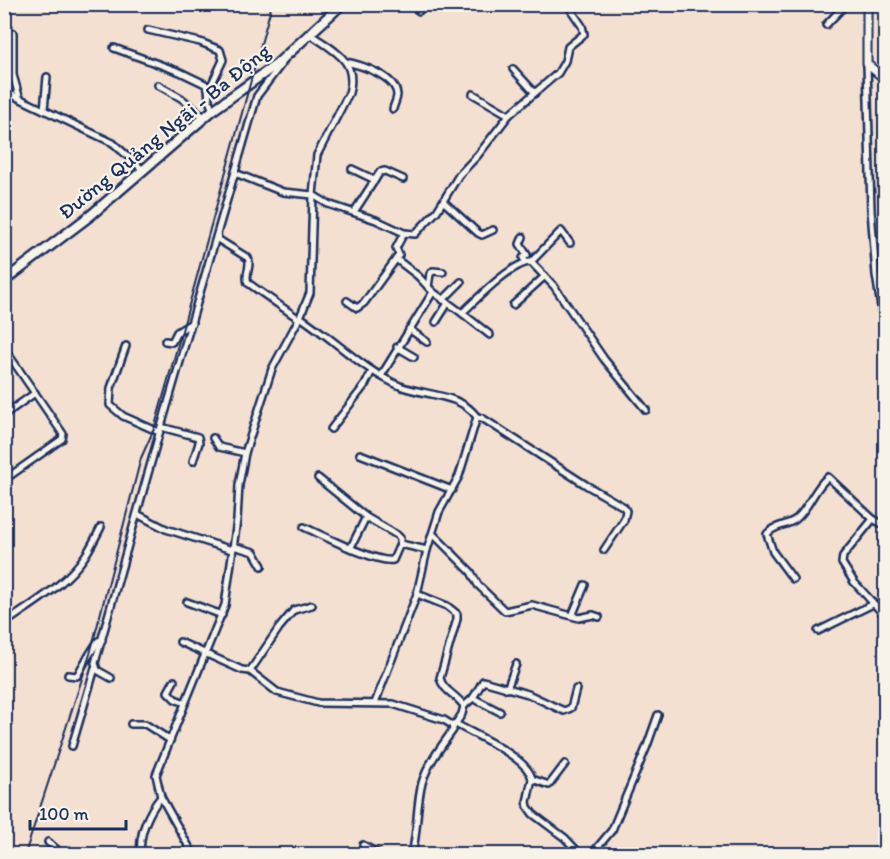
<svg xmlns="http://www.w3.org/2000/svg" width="890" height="859" font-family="Itim,sans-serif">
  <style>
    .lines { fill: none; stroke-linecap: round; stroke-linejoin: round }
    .minor-casing { stroke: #1b2f5e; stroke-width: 10 }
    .tertiary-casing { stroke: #1b2f5e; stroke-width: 11 }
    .secondary-casing { stroke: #1b2f5e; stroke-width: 13 }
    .minor { stroke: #f7f3e8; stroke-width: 5 }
    .tertiary { stroke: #f7f3e8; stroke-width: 7 }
    .secondary { stroke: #f7f3e8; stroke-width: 8 }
    .rail { stroke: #1b2f5e; stroke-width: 2 }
    .labels { text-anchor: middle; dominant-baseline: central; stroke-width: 4.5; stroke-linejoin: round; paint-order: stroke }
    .street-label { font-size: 21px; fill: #1b2f5e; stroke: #f7f3e8 }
  </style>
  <rect width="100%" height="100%" fill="#f3e0d1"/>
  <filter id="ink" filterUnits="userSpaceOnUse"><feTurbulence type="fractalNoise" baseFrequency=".0167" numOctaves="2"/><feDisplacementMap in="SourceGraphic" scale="12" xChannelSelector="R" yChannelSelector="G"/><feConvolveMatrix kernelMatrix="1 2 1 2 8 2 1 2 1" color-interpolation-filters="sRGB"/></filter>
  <g filter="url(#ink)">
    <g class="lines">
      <!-- minor casing -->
      <g class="minor-casing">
        <g id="minor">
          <path d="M412 4 419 11"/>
          <path d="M826 25 846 4"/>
          <path d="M148 30 200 42 220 50 223 60 209 90"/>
          <path d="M13 33V75L19 96"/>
          <path d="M114 48 180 72 205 84 208 88 209 101 213 110"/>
          <path d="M346 62C361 65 396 76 397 95 397 100 394 104 393 109"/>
          <path d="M867 64 871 210 876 275 886 339"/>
          <path d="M513 69 535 93"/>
          <path d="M158 85 181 98 204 117"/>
          <path d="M4 91 113 143 143 170"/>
          <path d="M473 94 509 115"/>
          <path d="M44 110 47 77"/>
          <path d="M352 169 375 180"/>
          <path d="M235 173 283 192 313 195 328 204 376 220 404 233 415 234 437 211 459 175 478 155 509 115 558 73 565 61 568 47 584 34 582 26 567 4"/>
          <path d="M444 202 478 233 482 235 493 230"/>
          <path d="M354 212 380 172 385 171 403 179"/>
          <path d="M217 235 219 240 248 258C252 266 244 274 248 283L299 319"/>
          <path d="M523 237 520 244 527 255 523 258 526 262"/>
          <path d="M396 259 418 276 433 292 462 313C476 300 512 262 531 262L554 286 604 359 646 410"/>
          <path d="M531 262 561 231 570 243"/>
          <path d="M428 287 430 274 433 271 443 272"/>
          <path d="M443 300 461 282"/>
          <path d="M347 301 357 308 364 303 399 255 396 248 404 233"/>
          <path d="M513 305 545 276"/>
          <path d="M462 313 490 335"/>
          <path d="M300 317C334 339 363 370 400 386 425 396 460 393 477 417L459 476 439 512 427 550 417 594 375 703"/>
          <path d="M436 322 448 303"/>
          <path d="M409 329 427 342"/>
          <path d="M165 341 172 342 177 332 192 323"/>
          <path d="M126 346 111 388 110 405 123 416 159 432"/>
          <path d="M397 347 414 357"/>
          <path d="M4 348 63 434 62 439 4 480"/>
          <path d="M381 376 433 292"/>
          <path d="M4 415 35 393"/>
          <path d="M477 417 482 418 586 485 624 507 626 511 624 520 604 550"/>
          <path d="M161 427 198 437 199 443 193 461"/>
          <path d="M331 429 365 385 372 371"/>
          <path d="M213 438 219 447 245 453"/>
          <path d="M360 454 452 490"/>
          <path d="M318 478 366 517 397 535 400 538V544L427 550"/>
          <path d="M137 514 166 529 232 550"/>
          <path d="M873 519 843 556 842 563 854 582 886 617"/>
          <path d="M304 527C322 535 376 563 393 560L400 544"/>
          <path d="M433 534 471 572 478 585 505 611 532 605 579 618 593 615 599 617"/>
          <path d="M233 546 254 552 262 566"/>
          <path d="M351 547 366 517"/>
          <path d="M793 579 773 552 767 534C774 525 787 526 796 519 810 507 814 488 828 477L873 519 886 526"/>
          <path d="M417 594 447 606 457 614V619L440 678C443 691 457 695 464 706L462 714 454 726"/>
          <path d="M187 602 222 615"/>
          <path d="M572 616 585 585"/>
          <path d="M4 624C33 603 65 586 85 556 91 547 96 537 101 527"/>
          <path d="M818 631 873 604"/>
          <path d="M180 642 242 670 250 671 277 692 318 703 393 704 444 720 452 725 453 730C441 747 428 763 422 783 416 806 418 831 412 854"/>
          <path d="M250 671 279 628 294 610 312 605"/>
          <path d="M68 675 77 676C84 662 90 654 98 641L102 640"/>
          <path d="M111 678 97 670 95 663 161 427 257 96 283 62"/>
          <path d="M174 681 168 692 175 699 185 703"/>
          <path d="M507 689 516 664"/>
          <path d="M473 698 500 712"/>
          <path d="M464 706 473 698 483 681 528 694 564 711 571 708 576 689"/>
          <path d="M131 724H145L170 740"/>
          <path d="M456 724C474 735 528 757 532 779L527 802 528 807 533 814 565 838 580 854"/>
          <path d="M72 746 95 668"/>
          <path d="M532 779 549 785 565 764"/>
          <path d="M48 842 62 854"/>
          <path d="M363 845 379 854"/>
          <path d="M141 854C138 835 149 811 161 797"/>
          <path d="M193 854 161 797 156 775 225 605 237 520 239 485 245 453 272 369 300 317 310 293 313 195 317 155 349 93C358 60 334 51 310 34"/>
          <path d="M592 854 612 830 647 746 658 715"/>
        </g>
      </g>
      <!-- tertiary casing -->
      <g class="tertiary-casing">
        <path id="tertiary" d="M867 4V64L886 80"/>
      </g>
      <!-- secondary casing -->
      <g class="secondary-casing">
        <path id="secondary" d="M4 281 91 215 213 110 277 64 342 4"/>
      </g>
      <!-- minor -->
      <use href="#minor" class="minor"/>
      <!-- tertiary -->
      <use href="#tertiary" class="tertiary"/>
      <!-- secondary -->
      <use href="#secondary" class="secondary"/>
      <!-- rail -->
      <path class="rail" d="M25 854 90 654 141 458 154 429 183 327 272 4"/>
    </g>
  </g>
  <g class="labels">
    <!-- street labels -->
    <g class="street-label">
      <text transform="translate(164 131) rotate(-39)">Đường Quảng Ngãi - Ba Động</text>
    </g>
  </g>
  <!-- margin -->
  <rect width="890" height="859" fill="none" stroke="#f7f3e8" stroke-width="24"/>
  <rect x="12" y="12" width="866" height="835" fill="none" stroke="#1b2f5e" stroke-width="2" filter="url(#ink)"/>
  <!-- scale -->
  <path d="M30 820v9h96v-9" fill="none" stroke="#1b2f5e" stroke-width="3"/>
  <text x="39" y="820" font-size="18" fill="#1b2f5e" stroke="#f7f3e8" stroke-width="4.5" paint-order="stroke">100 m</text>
</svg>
